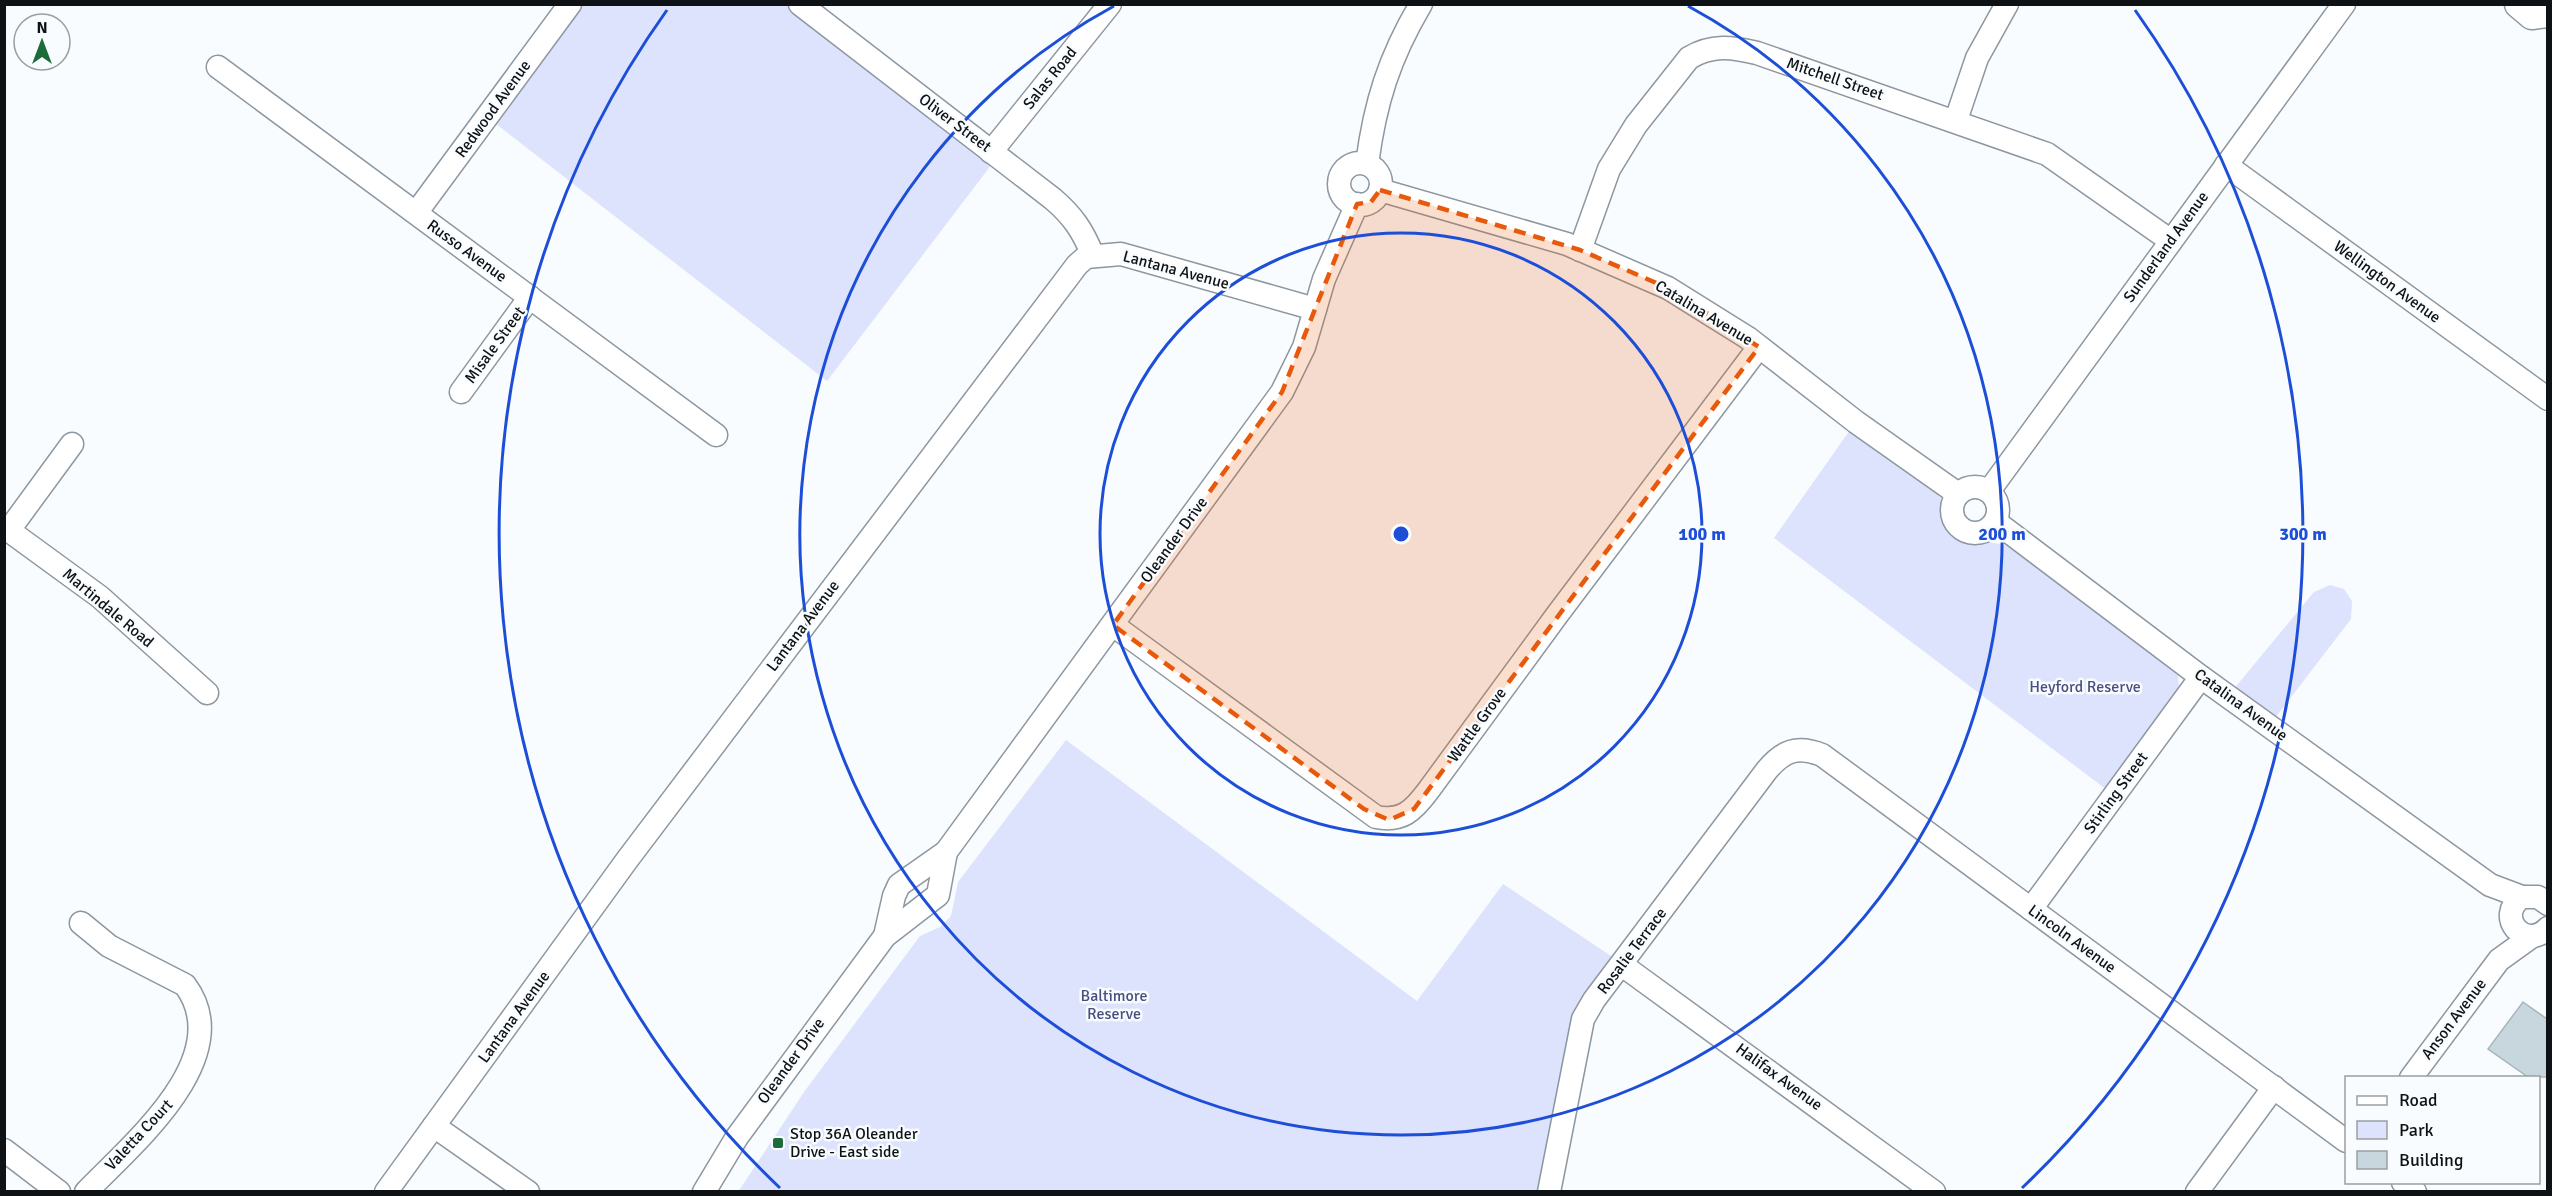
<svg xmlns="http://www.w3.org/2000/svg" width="2552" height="1196" font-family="Signika,sans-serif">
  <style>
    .green { fill: #dde2fd }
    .building { fill: #c8d7de; stroke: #a7b6bc; stroke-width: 1.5 }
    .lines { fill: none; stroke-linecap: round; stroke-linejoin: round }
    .minor-casing { stroke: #8c97a1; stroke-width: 25 }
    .tertiary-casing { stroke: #8c97a1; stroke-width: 31 }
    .minor { stroke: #fff; stroke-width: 22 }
    .tertiary { stroke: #fff; stroke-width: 28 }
    .marked { fill: #e8590c; fill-opacity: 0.2; stroke: #e8590c; stroke-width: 4.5; stroke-dasharray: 12 8; stroke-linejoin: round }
    .ring { fill: none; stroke: #1d4ed8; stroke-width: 3 }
    .poi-dot { fill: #1c6b3b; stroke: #f9fcfe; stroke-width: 2 }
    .labels { text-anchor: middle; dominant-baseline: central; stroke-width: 5; stroke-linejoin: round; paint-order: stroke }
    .street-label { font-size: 16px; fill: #0e1215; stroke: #f9fcfe }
    .park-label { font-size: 16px; fill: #494e81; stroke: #f9fcfe }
    .poi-label { font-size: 16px; fill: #0e1215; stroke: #f9fcfe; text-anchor: start }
    .centre { fill: #1d4ed8; stroke: #f9fcfe; stroke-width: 3 }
    .ring-label { font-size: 18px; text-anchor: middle; font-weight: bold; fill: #1d4ed8; stroke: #f9fcfe; stroke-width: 5; stroke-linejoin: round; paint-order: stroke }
  </style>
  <rect width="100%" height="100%" fill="#f9fcfe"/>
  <!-- green -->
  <g class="green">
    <path d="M570 5H800L998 156 827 381 487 117Z"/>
    <path d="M1850 430 1937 493 1942 500 1949 525 1959 536 2009 546 2172 665 2178 675 2179 690 2107 790 1774 538Z"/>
    <path d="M2330 585 2344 589 2352 601 2351 619 2269 726 2228 696 2314 592Z"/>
    <path d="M1066 740 1417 1001 1503 884 1614 958 1539 1191 738 1192 804 1092 920 936 940 927 951 916 958 882Z"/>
  </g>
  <!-- building -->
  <path class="building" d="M2523 1002 2547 1019V1077H2528L2488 1049Z"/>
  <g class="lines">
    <!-- minor casing -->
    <g class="minor-casing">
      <g id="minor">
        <path d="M800 4 1053 199C1073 216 1083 231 1093 256"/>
        <path d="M218 67 716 435"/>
        <path d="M1956 120 1977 58 2007 4"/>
        <path d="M991 152 1110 4"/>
        <circle cx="1360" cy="184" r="21"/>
        <path d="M1367 164C1375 103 1389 58 1421 4"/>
        <path d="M2226 165 2548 399"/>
        <path d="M1380 190 1567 244 1668 288 1748 338 1856 422 1958 494"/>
        <path d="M416 213 570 4"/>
        <path d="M1580 250 1609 169 1636 125 1689 58C1712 44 1732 47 1757 53L2047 154 2171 241"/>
        <path d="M461 392 530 297"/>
        <circle cx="1975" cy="510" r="23"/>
        <path d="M1989 491 2344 4"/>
        <path d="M1996 522 2201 677 2490 885 2522 897"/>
        <path d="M4 527 100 597 207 693"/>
        <path d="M9 530 72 444"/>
        <path d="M1113 625 1376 817C1402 822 1413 811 1428 791L1557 615 1759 347"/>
        <path d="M2548 904 2538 897H2522C2494 916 2525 952 2548 928"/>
        <path d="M2031 909 2201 677"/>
        <path d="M81 923 109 946 185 985C239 1057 131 1145 86 1192"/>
        <path d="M885 936 894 896 899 885 946 852 1282 392 1304 347 1324 279 1357 204"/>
        <path d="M1622 965 1934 1192"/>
        <path d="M2411 1078 2499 960 2531 937"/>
        <path d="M434 1126 528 1192"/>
        <path d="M4 1150 59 1192"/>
        <path d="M2403 1182 2415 1192"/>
        <path d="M386 1192 627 860 1077 265 1086 257 1121 254 1315 309"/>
        <path d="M704 1192 737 1137 885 936 938 895 946 852"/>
        <path d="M1549 1192 1583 1019 1594 1000 1767 770C1783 751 1797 745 1822 755L2346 1141"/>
        <path d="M2197 1192 2274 1087"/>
      </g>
    </g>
    <!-- tertiary casing -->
    <g class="tertiary-casing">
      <path id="tertiary" d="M2519 4 2532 15 2548 13"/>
    </g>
    <!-- minor -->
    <use href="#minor" class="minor"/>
    <!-- tertiary -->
    <use href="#tertiary" class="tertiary"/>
  </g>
  <!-- marked area -->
  <path class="marked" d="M1380 190 1580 250 1668 288 1759 347 1414 809 1389 820 1364 809 1113 625 1282 392 1357 204 1371 202Z"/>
  <!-- distance rings -->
  <g class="ring">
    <circle cx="1401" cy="534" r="301"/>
    <path d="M1688 6A601 601 0 1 1 1114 6"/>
    <path d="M780 1188A902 902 0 0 1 667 10M2135 10A902 902 0 0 1 2022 1188"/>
  </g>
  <!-- markers -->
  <rect class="poi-dot" x="772" y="1137" width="12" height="12" rx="3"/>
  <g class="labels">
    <!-- street labels -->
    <g class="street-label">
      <text transform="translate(1050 78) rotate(-51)">Salas Road</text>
      <text transform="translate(1835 79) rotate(19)">Mitchell Street</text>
      <text transform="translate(493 109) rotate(-54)">Redwood Avenue</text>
      <text transform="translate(955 123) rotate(37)">Oliver Street</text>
      <text transform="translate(2166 247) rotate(-54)">Sunderland Avenue</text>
      <text transform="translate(467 251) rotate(36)">Russo Avenue</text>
      <text transform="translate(1176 270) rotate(15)">Lantana Avenue</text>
      <text transform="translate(2387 282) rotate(36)">Wellington Avenue</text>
      <text transform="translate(1704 313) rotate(31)">Catalina Avenue</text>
      <text transform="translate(495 345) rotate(-54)">Misale Street</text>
      <text transform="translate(1174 540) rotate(-54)">Oleander Drive</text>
      <text transform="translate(108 608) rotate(40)">Martindale Road</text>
      <text transform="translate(803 626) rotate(-53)">Lantana Avenue</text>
      <text transform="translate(2241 705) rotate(36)">Catalina Avenue</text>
      <text transform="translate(1477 725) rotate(-54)">Wattle Grove</text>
      <text transform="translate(2116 793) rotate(-54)">Stirling Street</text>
      <text transform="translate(2072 939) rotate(36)">Lincoln Avenue</text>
      <text transform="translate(1632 951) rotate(-53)">Rosalie Terrace</text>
      <text transform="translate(514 1017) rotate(-54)">Lantana Avenue</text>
      <text transform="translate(2454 1019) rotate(-53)">Anson Avenue</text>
      <text transform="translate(791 1061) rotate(-54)">Oleander Drive</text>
      <text transform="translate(1779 1077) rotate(36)">Halifax Avenue</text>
      <text transform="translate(139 1135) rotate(-47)">Valetta Court</text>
    </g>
    <!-- park labels -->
    <g class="park-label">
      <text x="2085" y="687">Heyford Reserve</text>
      <text x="1114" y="996">Baltimore<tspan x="1114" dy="18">Reserve</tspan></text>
    </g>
    <!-- poi labels -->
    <g class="poi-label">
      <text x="790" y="1134">Stop 36A Oleander<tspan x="790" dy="18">Drive - East side</tspan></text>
    </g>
  </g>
  <circle cx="1401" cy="534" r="9" class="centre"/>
  <g class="ring-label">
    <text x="1702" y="540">100 m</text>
    <text x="2002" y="540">200 m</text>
    <text x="2303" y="540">300 m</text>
  </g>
  <!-- border -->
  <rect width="2552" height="1196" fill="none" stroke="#0e1215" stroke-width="12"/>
  <!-- legend -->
  <rect x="2345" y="1076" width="195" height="108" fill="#f9fcfe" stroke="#9b9ea1" stroke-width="1.5"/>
  <rect x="2357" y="1096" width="30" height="9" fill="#ffffff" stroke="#9b9ea1" stroke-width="1.5"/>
  <text x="2399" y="1106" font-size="18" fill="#0e1215">Road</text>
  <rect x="2357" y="1121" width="30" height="18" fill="#dde2fd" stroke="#9b9ea1" stroke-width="1.5"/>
  <text x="2399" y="1136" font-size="18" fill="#0e1215">Park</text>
  <rect x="2357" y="1151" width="30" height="18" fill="#c8d7de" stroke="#9b9ea1" stroke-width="1.5"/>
  <text x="2399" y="1166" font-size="18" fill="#0e1215">Building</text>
  <!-- north arrow -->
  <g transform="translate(42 42)"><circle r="28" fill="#f9fcfe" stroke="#9b9ea1" stroke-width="1.5"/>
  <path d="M0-4.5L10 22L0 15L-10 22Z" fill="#1c6b3b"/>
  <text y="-9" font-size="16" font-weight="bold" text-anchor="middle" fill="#0e1215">N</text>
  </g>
</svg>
